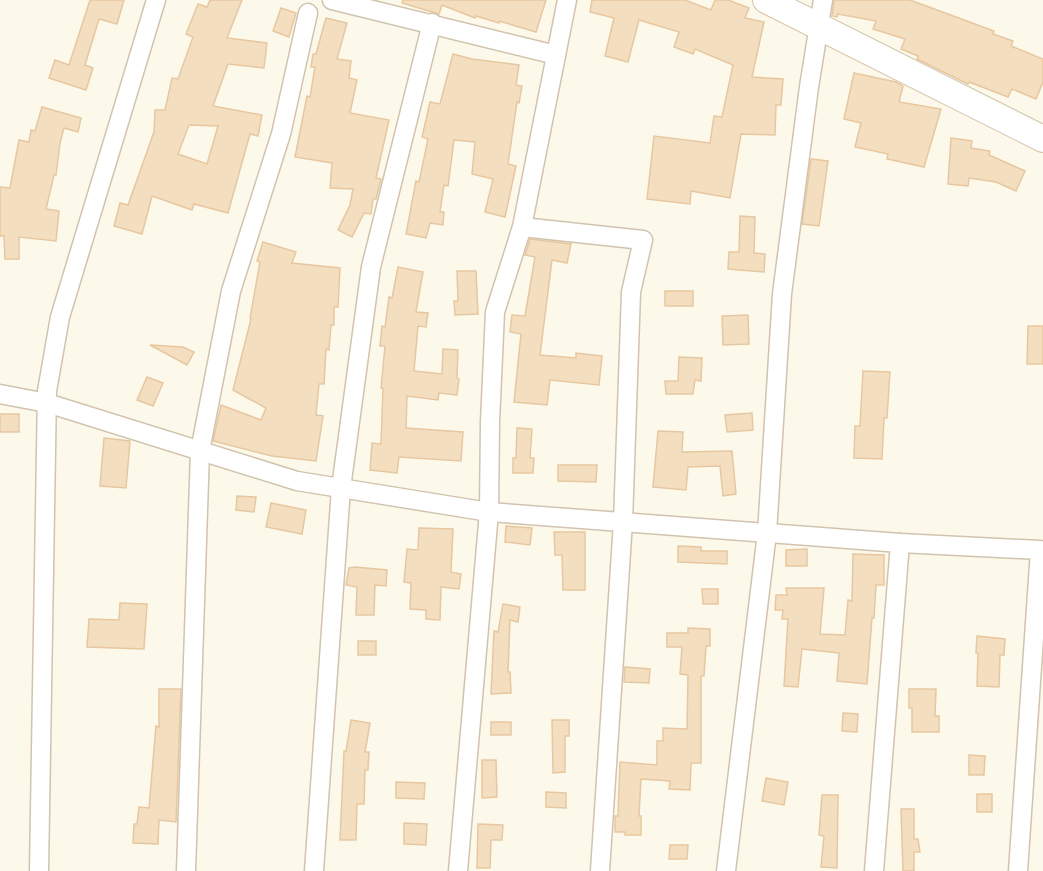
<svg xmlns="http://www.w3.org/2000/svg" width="1043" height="871" font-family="Roboto,sans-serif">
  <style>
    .building { fill: #f4dec0; stroke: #e7c7a0; stroke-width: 1.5; fill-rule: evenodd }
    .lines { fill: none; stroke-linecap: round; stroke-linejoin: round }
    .street-casing { stroke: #d1c3ae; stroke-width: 21 }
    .secondary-casing { stroke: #d4c4ac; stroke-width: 28 }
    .street { stroke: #fff; stroke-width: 18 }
    .secondary { stroke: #fff; stroke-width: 26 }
  </style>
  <rect width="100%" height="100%" fill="#fdf9ea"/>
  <!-- building -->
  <g class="building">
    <path d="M90 0H124L117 24 99 19 85 65 93 68 86 90 49 78 55 60 69 65Z"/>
    <path d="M210 0H242L227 38 267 43 264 68 228 64 213 106 262 115 258 136 250 134 228 213 194 204 192 210 152 196 142 234 114 226 120 203 128 205 154 132 155 110H165L172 78 178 79 193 37 186 34 198 4 207 7ZM189 125 218 126 207 164 178 154Z"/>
    <path d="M403 0H546L536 32 499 21V23L476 16 475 18 442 5 439 14 402 3Z"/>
    <path d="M592 0H685L711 10 715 0H728L749 8 745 18 764 22 752 77 783 79 781 105H776L775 135 741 134 730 198 691 191 690 204 647 199 654 136 710 143 714 116 722 117 733 65 695 49 693 54 674 47 679 32 639 20 628 62 605 56 614 18 590 12Z"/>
    <path d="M834 0H910L994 31 993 34 1013 41 1011 46 1043 59V82L1036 99 1012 89 1008 97 969 82 968 84 966 83 917 59 918 56 901 49 905 39 873 29 876 21 838 14 837 17 832 16Z"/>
    <path d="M281 8 296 13 289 37 273 31Z"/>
    <path d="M326 18 347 23 337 59 351 61 349 78 357 80 350 113 389 120 376 178 381 179 376 199H373L371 214 364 213 352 237 338 230 350 205 353 189 330 188 332 163 295 157 307 96 310 97 315 67H311L313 54H316Z"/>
    <path d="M453 54 472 59 519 65 516 85 522 86 519 103 517 102 508 164 516 166 505 217 485 212 493 179 472 174 475 142 454 140 448 186 444 185 440 212H444L443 225 430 223 426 238 406 234 416 181 419 182 428 139 422 137 430 102 440 104Z"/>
    <path d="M854 73 896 82 903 86 899 102 941 109 924 167 887 159 888 154 855 147 861 123 844 119Z"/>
    <path d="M42 107 81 118 78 132 64 128 60 143 56 175H54L46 209 59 211 56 241 19 237V259H5L4 236H0V187L10 188 19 140 29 142 31 130 35 131Z"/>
    <path d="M951 138 972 141 971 148 990 151 989 155 1025 171 1016 191 996 182 969 178 968 186 948 184Z"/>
    <path d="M811 159 828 161 819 226 802 224Z"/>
    <path d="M740 216 755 217 754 253 765 254 764 272 728 269 729 252H739Z"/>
    <path d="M530 239 571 244 567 263 552 260 540 355 576 358V353L602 356 599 385 550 380 547 405 514 402 521 334 510 332 512 315 525 316 535 257 525 255Z"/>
    <path d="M263 242 296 252 292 263 340 268 338 307H334V325H331L329 350 326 349 324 384H319L316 415 323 416 316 461 272 456 213 441 221 405 261 420 266 408 233 390 251 319 250 318 260 262 257 261Z"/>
    <path d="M398 267 423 272 416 312 428 313 426 327 418 326 414 371 442 374 443 349 458 350 457 378 459 379 457 395 439 393 438 400 407 396 406 428 463 432 461 461 399 457 397 473 370 470 372 443 381 444 383 388H381L385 346H380L382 326 385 327 389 297 392 298Z"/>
    <path d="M457 271H476L478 314 455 315 454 301H458Z"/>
    <rect x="665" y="291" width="28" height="15"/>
    <path d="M748 315 749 344 723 345 722 316Z"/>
    <path d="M1028 326H1043V364H1027Z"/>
    <path d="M150 345 183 347 194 352 187 365Z"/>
    <path d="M679 357 702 358 701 381 695 380 693 394H666L665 381H678Z"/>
    <path d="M863 371 890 372 887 418H884L882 459 854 458 855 426H860Z"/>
    <path d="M147 377 163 383 153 406 137 400Z"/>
    <path d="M752 413 753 430 727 432 725 415Z"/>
    <rect x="0" y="414" width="19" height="18"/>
    <path d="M517 428 532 429 530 458H534L533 473H513V458H516Z"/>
    <path d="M658 431 683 432 682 452 732 451 736 494 723 496 720 466 688 467 686 490 653 487Z"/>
    <path d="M104 438 130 441 126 488 100 486Z"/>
    <path d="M558 465H597L596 482 558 481Z"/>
    <path d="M237 496 256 497 254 512 236 510Z"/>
    <path d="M271 503 306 510 302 534 266 527Z"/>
    <path d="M506 526 532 528 530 545 505 542Z"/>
    <path d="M419 528 453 529 451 572 461 574 459 589 441 587 440 620 426 619V610L410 609 411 583 404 582 407 549 418 550Z"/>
    <path d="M554 532H585V590H563L562 555H555Z"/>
    <path d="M678 546 701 547V551H727V564L678 562Z"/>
    <path d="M807 549V566H786V550Z"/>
    <path d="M853 554 884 555V585H876L874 618H872L867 684 837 681 839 653 802 649 798 687 784 686 788 619H782L783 610H775L776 595H787L786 588H824L820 634 845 635 848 600 852 601Z"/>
    <path d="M355 567 387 570 386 586 375 585 374 615H356L357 587 346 585 349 568Z"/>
    <path d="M702 589H718V604H703Z"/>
    <path d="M120 603 147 604 144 649 87 647 89 619 119 620Z"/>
    <path d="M503 604 520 607 518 622 510 620 508 672H510L511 693 491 694 494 631 498 632Z"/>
    <path d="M688 628 710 629V646H706L704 676H701V763H691L690 790 669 789 670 781 641 779 639 816H641V835H625V832H615V816H618L620 762 657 765V741H663V728L687 729 688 675 680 674 682 647H667V633H688Z"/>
    <path d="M977 636 1005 639 1004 655H1000L999 687 977 686 978 653H976Z"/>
    <rect x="358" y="641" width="18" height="14"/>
    <path d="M625 667 650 669 649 683 624 682Z"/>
    <path d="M159 689H181L176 822 159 820 158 844 133 843 134 824H137L139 807 149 808 156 726 159 727Z"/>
    <path d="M909 689H936L935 716H939V732H912V708H909Z"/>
    <path d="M843 713 858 714 857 732 842 731Z"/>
    <path d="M351 720 370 723 365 752H369L368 770H365L364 804H357L356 840H340L344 751H346Z"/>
    <path d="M552 720H569V736H565V772L553 773Z"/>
    <rect x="491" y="722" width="20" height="13"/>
    <path d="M969 755 985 756 984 775H969Z"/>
    <path d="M482 760H496L497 797 482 798Z"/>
    <path d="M766 778 788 782 784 805 762 801Z"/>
    <path d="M396 782 425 783 424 799 396 798Z"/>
    <path d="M546 792 566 793V808L546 807Z"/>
    <rect x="977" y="794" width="15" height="18"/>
    <path d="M822 795H838L837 868 821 867 824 836 819 835Z"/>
    <path d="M901 809H914V839H918L920 852H914V871H903Z"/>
    <path d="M404 823 427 824 426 845 404 844Z"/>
    <path d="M478 824 503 825 502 840H491L490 868H477Z"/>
    <path d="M670 845H688L687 859H669Z"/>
  </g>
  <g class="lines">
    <!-- street casing -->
    <g class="street-casing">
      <g id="street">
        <path d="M332 0 556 55"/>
        <path d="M522 227 643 240 631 292 623 522 600 871"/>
        <path d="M0 394 47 403 297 481 489 512 900 543 1040 550 1018 871"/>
        <path d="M39 871 47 391 60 317 156 0"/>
        <path d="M186 871 200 451 231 291 281 134 308 13"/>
        <path d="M314 871 341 488 371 267 432 23"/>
        <path d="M458 871 489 512 490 422 495 312 522 227 567 0"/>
        <path d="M726 871 767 533 782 294 809 87 823 0"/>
        <path d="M874 871 900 543"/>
      </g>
    </g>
    <!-- secondary casing -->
    <g class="secondary-casing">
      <path id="secondary" d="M766 0 1043 139"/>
    </g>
    <!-- street -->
    <use href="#street" class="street"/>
    <!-- secondary -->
    <use href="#secondary" class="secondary"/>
  </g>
</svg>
